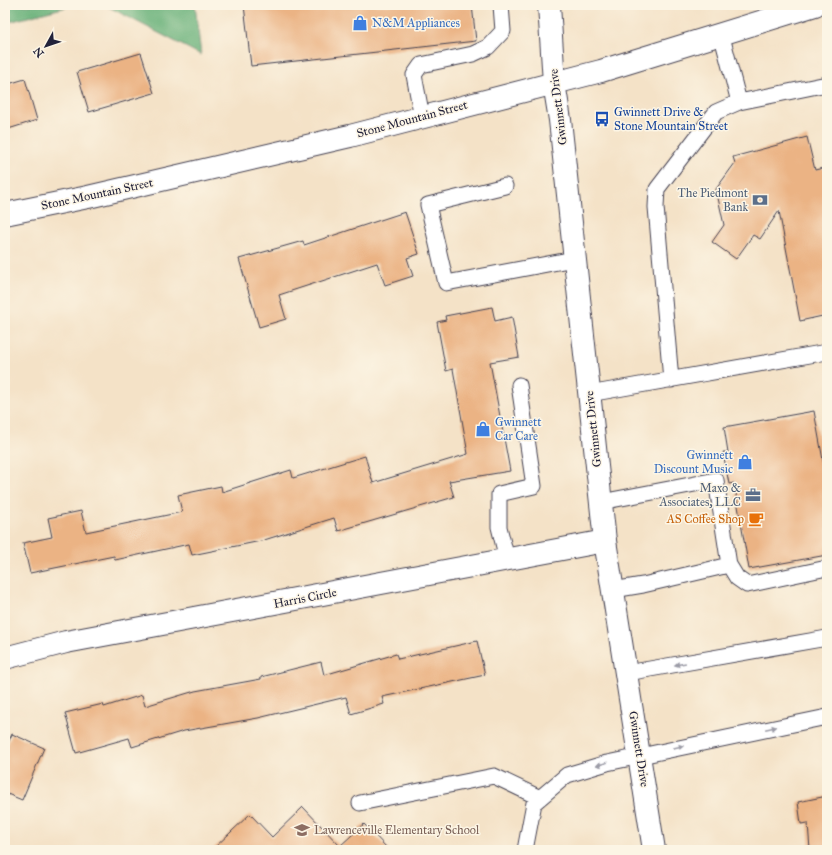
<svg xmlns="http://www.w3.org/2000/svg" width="832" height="855" font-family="'IM FELL Great Primer',serif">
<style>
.forest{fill:#66b078;stroke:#44695a}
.building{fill:#ebb384}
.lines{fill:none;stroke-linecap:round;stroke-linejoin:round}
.lane-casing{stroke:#423f50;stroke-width:17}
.street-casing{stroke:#423f50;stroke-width:24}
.secondary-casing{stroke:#423f50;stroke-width:24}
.lane{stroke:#fff;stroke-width:15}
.street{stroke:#fff;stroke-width:22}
.secondary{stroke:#fff;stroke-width:22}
.oneway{fill:#9c9ca7}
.labels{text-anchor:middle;stroke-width:3;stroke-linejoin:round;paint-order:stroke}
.shop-label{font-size:12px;fill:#366cbe;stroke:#fcf5e5;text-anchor:start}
.street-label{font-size:12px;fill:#22223b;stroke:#fcf5e5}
.transit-label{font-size:12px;fill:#164399;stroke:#fcf5e5;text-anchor:start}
.service-label{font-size:12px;fill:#4e5e75;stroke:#fcf5e5;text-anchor:end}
.food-label{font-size:12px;fill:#c56008;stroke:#fcf5e5;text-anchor:end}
.education-label{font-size:12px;fill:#785e54;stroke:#fcf5e5;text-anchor:start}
</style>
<rect width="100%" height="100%" fill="#fcf5e5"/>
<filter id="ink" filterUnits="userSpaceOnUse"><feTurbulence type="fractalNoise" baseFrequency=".025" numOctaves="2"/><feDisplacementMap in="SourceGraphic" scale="8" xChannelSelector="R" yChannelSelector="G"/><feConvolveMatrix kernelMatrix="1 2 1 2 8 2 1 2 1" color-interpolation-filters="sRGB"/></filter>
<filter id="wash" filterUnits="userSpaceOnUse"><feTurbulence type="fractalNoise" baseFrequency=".012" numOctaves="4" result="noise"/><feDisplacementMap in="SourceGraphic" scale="16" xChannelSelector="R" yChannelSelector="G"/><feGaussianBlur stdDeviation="0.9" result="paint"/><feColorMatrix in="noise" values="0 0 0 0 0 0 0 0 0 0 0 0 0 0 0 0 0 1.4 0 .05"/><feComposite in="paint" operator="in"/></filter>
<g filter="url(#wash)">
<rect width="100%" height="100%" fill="#f4e2c7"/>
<!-- forest -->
<path class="forest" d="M5 5H74L5 23Z
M105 5H195L201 55Z"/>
<g id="blocks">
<!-- building -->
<path class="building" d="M244 5H472L476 41 251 66Z
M141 53 154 93 89 112 77 72Z
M25 79 37 120 5 130V85Z
M807 137 815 170 827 167V315L800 321 779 211 760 239 753 235 736 259 712 242 724 225 716 189 735 163 733 157Z
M405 212 419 254 407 258 413 276 385 285 377 263 279 295 286 319 259 327 239 259 303 241 304 245Z
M492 307 495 321 512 317 519 357 490 362 510 471 449 481 454 497 338 531 334 518 261 541 192 555 189 544 115 560 114 556 30 573 23 543 52 537 48 518 81 511 86 532 182 512 178 495 221 486 222 492 291 470 293 478 365 456 373 483 468 454 453 369 446 371 437 322 446 320 445 316Z
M814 411 827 482V555L749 569 734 483 729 484 723 452H728L724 427Z
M477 641 485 675 382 697 384 704 351 714 346 697 258 718 184 731 132 747 129 738 76 753 65 713 103 704 104 707 142 695 145 706 195 691 261 679V677L321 662 324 675 396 654 398 659Z
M12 734 44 748 22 800 5 793V750Z
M827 796V850H810L808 823 801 824 798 802Z
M303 807 340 846 364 824 389 850H212L250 814 272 837Z"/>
</g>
</g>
<g filter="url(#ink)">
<use href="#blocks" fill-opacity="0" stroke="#423f50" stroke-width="1"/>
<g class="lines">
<!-- lane casing -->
<g class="lane-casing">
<path id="lane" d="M721 33 739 102
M422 117 414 75 421 65 473 54 488 47 503 31 501 5
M505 186 428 205 446 283 574 259
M671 380 656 207 657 189 716 112 739 102 827 84
M589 394 827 352
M601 502 716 480 729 565 643 585 613 590
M507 559 499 527V494L534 486 519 385
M729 565 737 578 747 585 827 568
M627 673 827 638
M360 803 494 776 540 798
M525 850 534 803 567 775 607 763 827 717"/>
</g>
<!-- street casing -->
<g class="street-casing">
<path id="street" d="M5 658 66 642 605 541"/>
</g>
<!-- secondary casing -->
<g class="secondary-casing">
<path id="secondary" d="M549 5 554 83 560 120 605 541 654 850
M5 214 88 197 350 136 601 71 815 5"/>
</g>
<!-- lane -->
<use href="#lane" class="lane"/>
<!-- street -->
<use href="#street" class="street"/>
<!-- secondary -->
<use href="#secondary" class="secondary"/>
</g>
<!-- one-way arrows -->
<defs><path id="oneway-solid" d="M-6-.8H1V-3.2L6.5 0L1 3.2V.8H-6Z"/></defs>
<g class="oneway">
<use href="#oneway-solid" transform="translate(680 664) rotate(170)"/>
<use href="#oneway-solid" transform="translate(771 728) rotate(-12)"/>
<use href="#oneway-solid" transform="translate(678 747) rotate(-12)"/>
<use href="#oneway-solid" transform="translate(602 764) rotate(164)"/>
</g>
</g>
<!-- icons -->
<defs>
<g id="shop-bare" transform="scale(1.2)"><path d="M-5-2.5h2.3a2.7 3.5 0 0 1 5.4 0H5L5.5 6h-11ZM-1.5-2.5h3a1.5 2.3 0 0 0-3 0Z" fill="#3f7fe0" stroke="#fcf5e5" stroke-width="2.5" paint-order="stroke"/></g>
<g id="bus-bare" transform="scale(1.2)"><path d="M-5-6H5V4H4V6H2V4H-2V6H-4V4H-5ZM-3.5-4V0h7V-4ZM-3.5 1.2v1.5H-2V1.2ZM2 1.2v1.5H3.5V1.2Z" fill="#1a4fb4" stroke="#fcf5e5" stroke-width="2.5" paint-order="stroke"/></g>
<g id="bank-bare" transform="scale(1.2)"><path d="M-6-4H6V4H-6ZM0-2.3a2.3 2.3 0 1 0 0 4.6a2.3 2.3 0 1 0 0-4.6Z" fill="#5c6f8a" stroke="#fcf5e5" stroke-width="2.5" paint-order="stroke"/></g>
<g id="office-bare" transform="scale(1.2)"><path d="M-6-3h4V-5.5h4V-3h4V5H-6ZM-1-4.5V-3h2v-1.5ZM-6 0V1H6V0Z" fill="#5c6f8a" stroke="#fcf5e5" stroke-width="2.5" paint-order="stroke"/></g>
<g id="cafe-bare" transform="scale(1.2)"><path d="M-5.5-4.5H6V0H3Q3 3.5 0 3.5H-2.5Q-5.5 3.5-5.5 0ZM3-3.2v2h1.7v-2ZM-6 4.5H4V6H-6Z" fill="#e8710a" stroke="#fcf5e5" stroke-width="2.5" paint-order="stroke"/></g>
<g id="school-bare" transform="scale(1.2)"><path d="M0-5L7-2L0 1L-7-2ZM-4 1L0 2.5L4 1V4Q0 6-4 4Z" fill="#8d6e63" stroke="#fcf5e5" stroke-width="2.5" paint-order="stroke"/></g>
</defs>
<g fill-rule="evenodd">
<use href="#shop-bare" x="360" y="23"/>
<use href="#bus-bare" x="602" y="119"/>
<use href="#bank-bare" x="760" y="200"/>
<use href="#shop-bare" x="483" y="429"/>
<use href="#shop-bare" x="745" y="462"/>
<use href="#office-bare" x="753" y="495"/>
<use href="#cafe-bare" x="756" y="519"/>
<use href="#school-bare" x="302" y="830"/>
</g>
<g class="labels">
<!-- shop labels -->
<g class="shop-label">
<text x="372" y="27">N&amp;M Appliances</text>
<text x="495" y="426">Gwinnett<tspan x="495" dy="14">Car Care</tspan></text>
<text x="733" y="459" text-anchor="end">Gwinnett<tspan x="733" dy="14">Discount Music</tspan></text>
</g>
<!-- street labels -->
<g class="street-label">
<text transform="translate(558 107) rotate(-97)" y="4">Gwinnett Drive</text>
<text transform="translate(412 119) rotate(-15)" y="4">Stone Mountain Street</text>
<text transform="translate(97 194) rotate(-12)" y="4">Stone Mountain Street</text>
<text transform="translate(593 429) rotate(-96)" y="4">Gwinnett Drive</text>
<text transform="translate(305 598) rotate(-11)" y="4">Harris Circle</text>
<text transform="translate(639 749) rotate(81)" y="4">Gwinnett Drive</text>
</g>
<!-- transit labels -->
<g class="transit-label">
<text x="614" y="116">Gwinnett Drive &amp;<tspan x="614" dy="14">Stone Mountain Street</tspan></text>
</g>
<!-- service labels -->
<g class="service-label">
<text x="748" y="197">The Piedmont<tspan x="748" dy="14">Bank</tspan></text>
<text x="741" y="492">Maxo &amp;<tspan x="741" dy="14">Associates, LLC</tspan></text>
</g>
<!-- food labels -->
<g class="food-label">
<text x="744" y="523">AS Coffee Shop</text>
</g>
<!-- education labels -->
<g class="education-label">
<text x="314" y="834">Lawrenceville Elementary School</text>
</g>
</g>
<!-- margin -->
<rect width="832" height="855" fill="none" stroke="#fcf5e5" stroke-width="20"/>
<!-- north arrow -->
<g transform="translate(46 46) rotate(230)" stroke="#fcf5e5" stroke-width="3" paint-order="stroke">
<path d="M0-3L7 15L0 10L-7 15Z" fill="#22223b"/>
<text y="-6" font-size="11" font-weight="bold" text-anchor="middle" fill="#22223b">N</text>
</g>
</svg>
